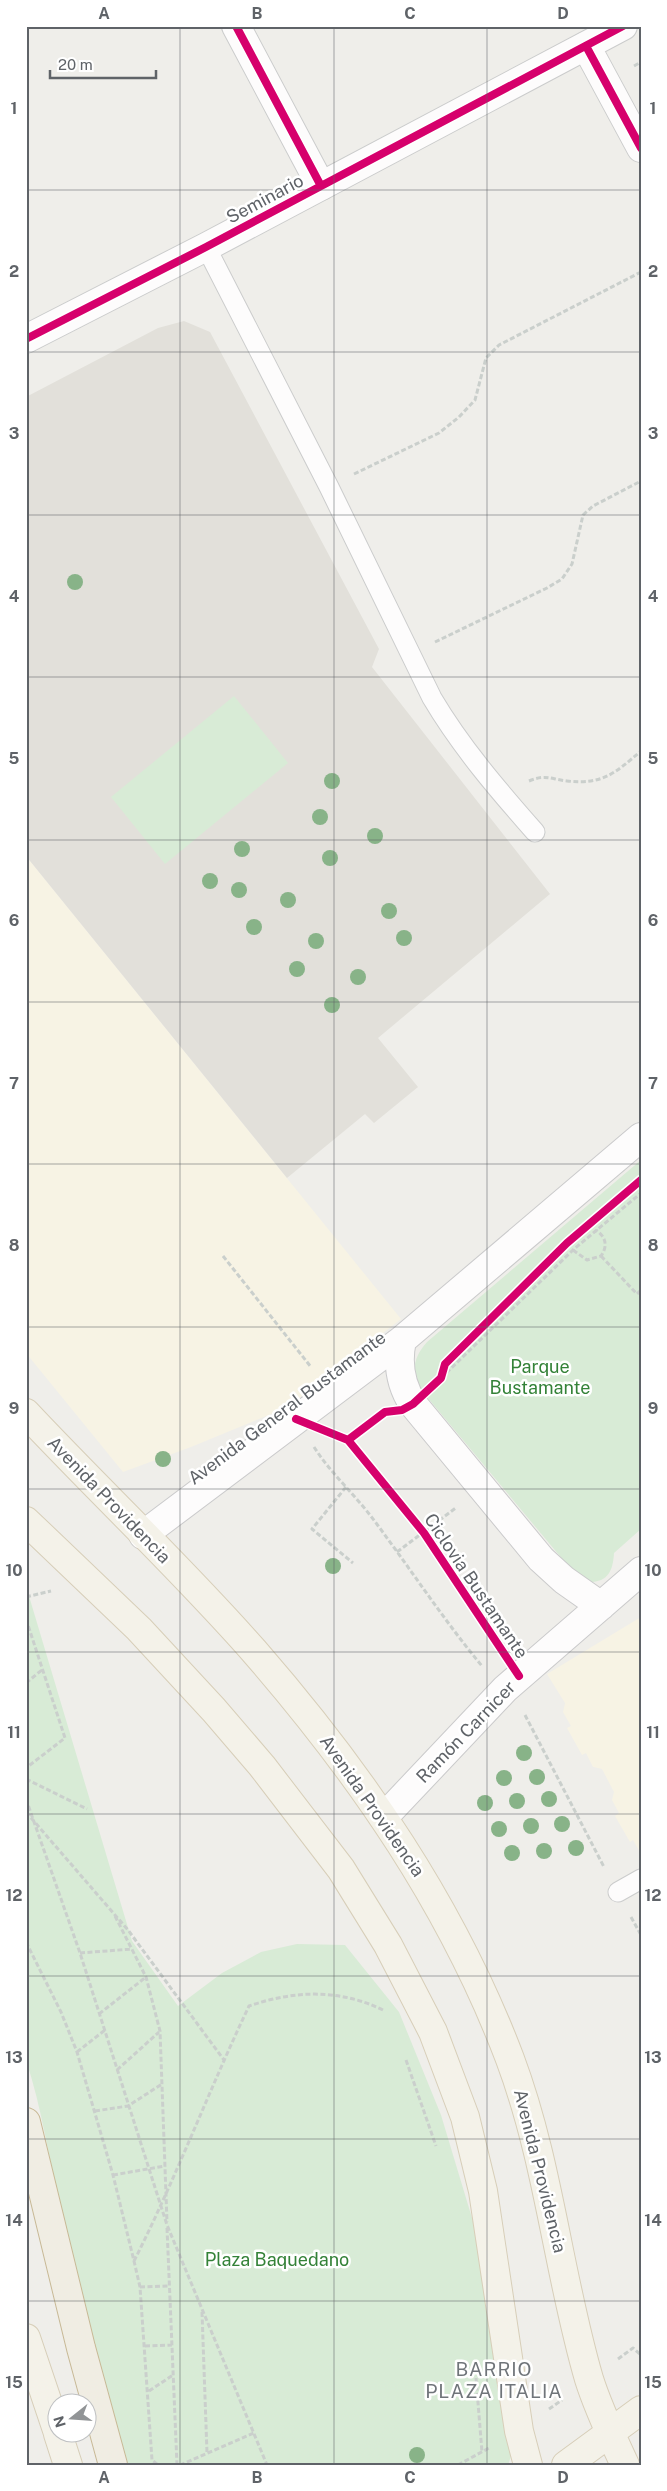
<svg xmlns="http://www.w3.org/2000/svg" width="667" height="2491" font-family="'Public Sans',sans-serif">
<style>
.commercial{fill:#f7f3e4}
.education{fill:#e2e0da}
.green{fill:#d8ebd6}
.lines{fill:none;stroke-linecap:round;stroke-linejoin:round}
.service-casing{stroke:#cbcccc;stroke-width:21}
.minor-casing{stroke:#cbcccc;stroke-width:30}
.tertiary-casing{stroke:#cbcccc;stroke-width:30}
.secondary-casing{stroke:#cacacb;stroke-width:30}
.primary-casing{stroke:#d7ceb8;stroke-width:30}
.motorway-casing{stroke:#c8b996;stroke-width:30}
.path{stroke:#cacfcc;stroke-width:3;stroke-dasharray:5 2.5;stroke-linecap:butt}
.service{stroke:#fdfcfc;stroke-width:19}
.minor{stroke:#fdfcfc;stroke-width:28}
.tertiary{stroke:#fdfcfc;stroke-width:28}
.secondary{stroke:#fdfcfc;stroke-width:28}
.primary{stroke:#f4f2e9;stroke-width:28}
.motorway{stroke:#f0ede3;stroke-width:28}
.cycleway-casing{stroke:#fff;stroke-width:11}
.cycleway{stroke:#d6006c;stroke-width:8}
.tree{fill:#88b388}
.grid{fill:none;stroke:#5f6368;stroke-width:1;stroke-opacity:0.55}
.labels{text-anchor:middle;stroke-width:5;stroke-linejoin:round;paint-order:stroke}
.street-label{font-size:18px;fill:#5f6368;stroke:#fff}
.park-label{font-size:18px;fill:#348238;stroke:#fff}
.neighbourhood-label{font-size:19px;letter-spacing:1px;fill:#70757a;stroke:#fff}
.neatline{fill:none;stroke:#5f6368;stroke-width:2}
.grid-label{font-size:16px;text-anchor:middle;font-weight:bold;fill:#5f6368}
</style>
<rect width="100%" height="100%" fill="#efeeea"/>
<!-- commercial -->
<path class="commercial" d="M26 856 401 1319 288 1407 191 1447 123 1472 26 1353Z
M641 1617V1854L633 1840 630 1842 615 1816 619 1813 612 1800 614 1792 602 1769 593 1767 586 1753 582 1755 567 1728 571 1726 563 1712 565 1703 547 1674Z"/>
<!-- education -->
<path class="education" d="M184 321 210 332 379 649 372 667 550 894 378 1038 418 1087 374 1123 365 1114 287 1178 26 856V397L158 328Z"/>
<!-- green -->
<path class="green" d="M234 696 288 763 165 864 111 797Z
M641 1160V1529L614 1553C613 1571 608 1583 587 1582L574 1573 427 1397C411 1378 410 1361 427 1342Z
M26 1586 132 1941 178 2006 222 1973 261 1952 297 1944 345 1945 399 2012 441 2115 475 2228 511 2456 508 2465H125C102 2379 80 2294 60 2208 49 2158 42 2109 26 2060Z"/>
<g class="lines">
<!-- service casing -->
<g class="service-casing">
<path id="service" d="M206 247 329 487 432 698C461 747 498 790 535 832
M618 1892 641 1879"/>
</g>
<!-- minor casing -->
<g class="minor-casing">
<path id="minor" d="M236 26 321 186
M586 46 641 148"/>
</g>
<!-- tertiary casing -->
<g class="tertiary-casing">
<path id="tertiary" d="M26 339 206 247 623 26"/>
</g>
<!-- secondary casing -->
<g class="secondary-casing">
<path id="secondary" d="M402 1340C397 1363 400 1384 413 1404L541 1559 564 1580 601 1606
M143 1535 402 1340 641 1137
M384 1817 505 1689 641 1571"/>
</g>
<!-- primary casing -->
<g class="primary-casing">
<path id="primary" d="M26 1413C101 1493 182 1569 254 1651 361 1774 452 1906 510 2059 549 2163 558 2273 589 2379 598 2408 612 2437 625 2465
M26 1521 139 1629 214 1710 262 1766 341 1869 388 1945 433 2032 465 2117 483 2191 519 2431 528 2465
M26 2338 58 2433
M58 2434 68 2465
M566 2465 641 2410"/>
</g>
<!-- motorway casing -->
<g class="motorway-casing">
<path id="motorway" d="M26 2122 81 2348 113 2465"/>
</g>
<!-- path -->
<path class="path" d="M634 66 641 62
M354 474 439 433 459 417 475 400 486 358 499 345 641 272
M435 642 547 588 562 579 572 564 583 515 593 506 641 481
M529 781C546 774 550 779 567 781 603 785 615 773 641 751
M573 1250 587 1260 601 1256C608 1246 606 1237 596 1230
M223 1256 311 1367
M601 1256 637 1294 641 1290
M441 1378 573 1250 641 1193
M314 1447C330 1472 352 1492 370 1515 408 1565 442 1618 482 1666
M346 1487 312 1529 353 1563
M397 1552 457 1507
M26 1597 51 1591
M26 1619 65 1738 26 1768
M26 1683 43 1669
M525 1715 604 1867
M26 1779 87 1809
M26 1799 80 1953 167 2225 267 2465
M26 1812 128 1930 224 2060
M115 1916 146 1977 160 2031 167 2222
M631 1917 641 1935
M26 1942 61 2012 77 2052 113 2175 134 2261 140 2287 152 2460 158 2465
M80 1953 132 1949
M99 2014 146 1977
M77 2052 105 2030
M406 2060 436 2146
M117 2070 159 2032
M95 2111 128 2106 162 2084
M113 2175 165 2166
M167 2228 177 2465
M134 2261C176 2178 209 2090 249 2006 295 1990 340 1989 383 2010
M140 2287 170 2286
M202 2312 207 2453
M145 2346 172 2345
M618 2359 633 2348 641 2355
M476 2378 482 2452
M149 2391 173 2375
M549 2409 562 2400
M180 2465 254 2433
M458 2465 489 2448"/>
<!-- service -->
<use href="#service" class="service"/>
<!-- minor -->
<use href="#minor" class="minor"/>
<!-- tertiary -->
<use href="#tertiary" class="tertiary"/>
<!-- secondary -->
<use href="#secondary" class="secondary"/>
<!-- primary -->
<use href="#primary" class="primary"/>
<!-- motorway -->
<use href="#motorway" class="motorway"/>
<!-- cycleway casing -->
<g class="cycleway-casing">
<path id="cycleway" d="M236 26 321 186
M586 46 641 148
M26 339 206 247 623 26
M296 1419 348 1440 424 1533 519 1676
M348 1440 385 1412 402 1410 413 1404 441 1378 445 1364 567 1243 641 1180"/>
</g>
<!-- cycleway -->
<use href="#cycleway" class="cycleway"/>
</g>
<!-- trees -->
<g class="tree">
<circle cx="75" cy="582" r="8"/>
<circle cx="332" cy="781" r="8"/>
<circle cx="320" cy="817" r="8"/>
<circle cx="375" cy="836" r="8"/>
<circle cx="242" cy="849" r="8"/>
<circle cx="330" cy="858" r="8"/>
<circle cx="210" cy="881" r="8"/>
<circle cx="239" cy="890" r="8"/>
<circle cx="288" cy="900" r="8"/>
<circle cx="389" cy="911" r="8"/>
<circle cx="254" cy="927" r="8"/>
<circle cx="404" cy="938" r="8"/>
<circle cx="316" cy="941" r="8"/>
<circle cx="297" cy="969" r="8"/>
<circle cx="358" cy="977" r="8"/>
<circle cx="332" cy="1005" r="8"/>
<circle cx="163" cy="1459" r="8"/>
<circle cx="333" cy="1566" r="8"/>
<circle cx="524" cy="1753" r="8"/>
<circle cx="537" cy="1777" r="8"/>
<circle cx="504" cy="1778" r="8"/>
<circle cx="549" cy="1799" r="8"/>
<circle cx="517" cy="1801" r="8"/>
<circle cx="485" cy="1803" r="8"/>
<circle cx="562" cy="1824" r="8"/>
<circle cx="531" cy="1826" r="8"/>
<circle cx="499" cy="1829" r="8"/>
<circle cx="576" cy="1848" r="8"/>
<circle cx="544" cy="1851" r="8"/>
<circle cx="512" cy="1853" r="8"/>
<circle cx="417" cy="2455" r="8"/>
</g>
<!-- grid -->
<path class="grid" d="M180 26V2465M334 26V2465M487 26V2465M26 190H641M26 352H641M26 515H641M26 677H641M26 840H641M26 1002H641M26 1164H641M26 1327H641M26 1489H641M26 1652H641M26 1814H641M26 1976H641M26 2139H641M26 2301H641"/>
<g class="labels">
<!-- street labels -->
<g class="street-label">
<text transform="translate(265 199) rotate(-28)" y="6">Seminario</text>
<text transform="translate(287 1408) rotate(-37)" y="6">Avenida General Bustamante</text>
<text transform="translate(109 1500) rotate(46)" y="6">Avenida Providencia</text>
<text transform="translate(476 1586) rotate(56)" y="6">Ciclovia Bustamante</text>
<text transform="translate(466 1732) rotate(-46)" y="6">Ramón Carnicer</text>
<text transform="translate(372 1806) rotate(55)" y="6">Avenida Providencia</text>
<text transform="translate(540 2171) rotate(76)" y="6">Avenida Providencia</text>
</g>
<!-- park labels -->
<g class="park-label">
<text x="540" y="1373">Parque<tspan x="540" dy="21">Bustamante</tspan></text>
<text x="277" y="2266">Plaza Baquedano</text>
</g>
<!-- neighbourhood labels -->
<g class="neighbourhood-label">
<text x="494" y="2376">BARRIO<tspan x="494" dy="22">PLAZA ITALIA</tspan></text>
</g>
</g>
<!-- border -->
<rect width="667" height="2491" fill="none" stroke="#ffffff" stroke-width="55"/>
<!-- north arrow -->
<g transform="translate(72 2418) rotate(253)"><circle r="24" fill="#ffffff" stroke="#bfc1c3"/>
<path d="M0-4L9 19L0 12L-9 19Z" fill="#919496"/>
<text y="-8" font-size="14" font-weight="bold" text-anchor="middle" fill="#5f6368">N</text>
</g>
<!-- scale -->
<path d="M50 70v8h106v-8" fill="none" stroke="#5f6368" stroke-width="2.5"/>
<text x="58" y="70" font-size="15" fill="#5f6368" stroke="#ffffff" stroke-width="4" paint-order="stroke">20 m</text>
<rect x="28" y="28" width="612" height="2436" class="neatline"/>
<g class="grid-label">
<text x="104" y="19">A</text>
<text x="257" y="19">B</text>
<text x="410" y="19">C</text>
<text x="563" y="19">D</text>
<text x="14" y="114">1</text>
<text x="653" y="114">1</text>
<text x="14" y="277">2</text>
<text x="653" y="277">2</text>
<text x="14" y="439">3</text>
<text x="653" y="439">3</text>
<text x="14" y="602">4</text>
<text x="653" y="602">4</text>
<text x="14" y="764">5</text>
<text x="653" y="764">5</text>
<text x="14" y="926">6</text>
<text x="653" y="926">6</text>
<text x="14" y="1089">7</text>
<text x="653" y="1089">7</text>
<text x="14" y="1251">8</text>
<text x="653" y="1251">8</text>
<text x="14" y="1414">9</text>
<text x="653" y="1414">9</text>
<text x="14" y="1576">10</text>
<text x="653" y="1576">10</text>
<text x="14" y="1738">11</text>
<text x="653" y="1738">11</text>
<text x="14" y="1901">12</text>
<text x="653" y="1901">12</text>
<text x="14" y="2063">13</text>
<text x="653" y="2063">13</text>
<text x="14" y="2226">14</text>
<text x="653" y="2226">14</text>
<text x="14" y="2388">15</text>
<text x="653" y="2388">15</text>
<text x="104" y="2483">A</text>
<text x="257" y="2483">B</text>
<text x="410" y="2483">C</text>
<text x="563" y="2483">D</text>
</g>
</svg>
